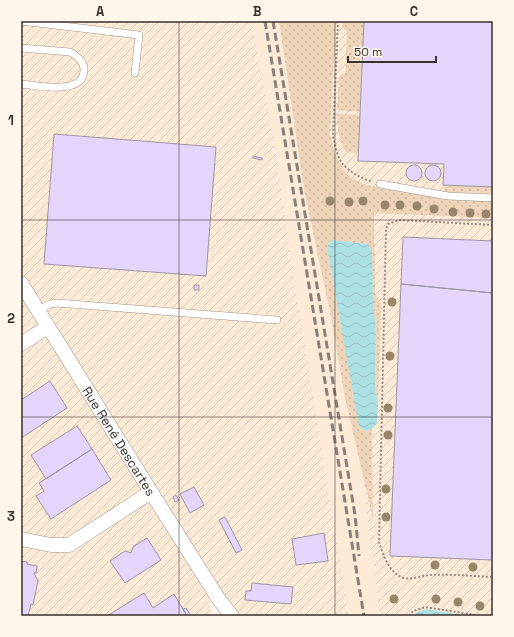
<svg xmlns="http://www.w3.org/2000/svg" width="514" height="637" font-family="'Space Grotesk',sans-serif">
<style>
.built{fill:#fdebd8}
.industrial{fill:url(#industrial-furrows)}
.grass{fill:url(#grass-dots)}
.water{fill:url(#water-waves)}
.building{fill:#e5d5fb;stroke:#9c96a5}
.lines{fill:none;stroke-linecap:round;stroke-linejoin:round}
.service-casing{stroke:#9e9387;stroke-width:8}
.minor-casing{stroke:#9e9387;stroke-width:15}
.path{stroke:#948d85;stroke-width:2;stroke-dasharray:2 2;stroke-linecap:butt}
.service{stroke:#fff;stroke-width:7}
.minor{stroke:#fff;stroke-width:14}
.rail{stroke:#878079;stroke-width:3;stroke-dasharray:8 4;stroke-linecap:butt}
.tree{fill:#99856a}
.grid{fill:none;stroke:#37322d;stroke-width:1;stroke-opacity:0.55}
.labels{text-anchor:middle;stroke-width:3;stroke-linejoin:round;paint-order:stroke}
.street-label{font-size:13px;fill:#37322d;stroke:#fff5eb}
.neatline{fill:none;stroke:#37322d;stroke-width:1.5}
.grid-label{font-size:13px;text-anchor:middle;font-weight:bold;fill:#37322d}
</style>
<defs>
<pattern id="industrial-furrows" width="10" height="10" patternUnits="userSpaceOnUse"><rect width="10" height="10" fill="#fdebd8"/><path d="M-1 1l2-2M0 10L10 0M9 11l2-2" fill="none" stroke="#d9caba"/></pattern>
<pattern id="grass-dots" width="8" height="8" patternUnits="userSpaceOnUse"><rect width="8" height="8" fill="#eed4b8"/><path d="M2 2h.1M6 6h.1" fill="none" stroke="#cdb69e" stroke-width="1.8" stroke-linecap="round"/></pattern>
<pattern id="water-waves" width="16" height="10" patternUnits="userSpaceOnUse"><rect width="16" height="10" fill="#ace1e4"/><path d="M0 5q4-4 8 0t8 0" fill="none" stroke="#95c2c4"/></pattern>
</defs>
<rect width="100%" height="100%" fill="#fff5eb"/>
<!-- built -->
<path class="built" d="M252 21H279L304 190 331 317 345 398 373 519 385 616H349L296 291 276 155Z"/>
<!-- industrial -->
<path class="industrial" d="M21 21H252L276 155 296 291 349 616H239L208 597 212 616H21Z
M321 21H493V616H380L315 102Z"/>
<!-- grass -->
<path class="grass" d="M279 21H336L330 134C333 151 339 168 354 179 365 186 380 188 392 190 425 196 459 198 493 200V218L374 213 375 294 381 303 378 403 375 390 376 332 367 244 331 240 327 247 342 330 365 431 372 429 373 519 345 398 331 317 304 190Z
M342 21H364L363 47H360V60H346L347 32 342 27Z
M346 62 362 64 360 112 337 110 339 76 346 72Z
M337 114 360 115 358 153 345 152 338 131Z
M443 185 493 187V193L444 192Z"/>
<!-- water -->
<path class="water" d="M331 240 368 244 372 250 373 303 376 332 375 390 378 403 377 423 372 429 365 431 359 426 327 247Z
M426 609 467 616H412L416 613Z"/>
<!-- building -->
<path class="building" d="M364 21H493V187L443 185 444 164 358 161Z
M54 134 216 147 206 276 44 264Z
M253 156 262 158V160L253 158Z
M425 173a8 8 0 1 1 16 0a8 8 0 1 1-16 0Z
M406 173a8 8 0 1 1 16 0a8 8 0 1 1-16 0Z
M403 237 493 241V293L401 284Z
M401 284 493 293V560L390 556Z
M194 285H199V290H194Z
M50 381 67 408 21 438V400Z
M77 426 92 449 46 479 31 455Z
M92 449 111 480 51 519 36 496 44 491 39 483Z
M194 487 204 505 190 513 180 494Z
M176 495 179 500 175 502 173 497Z
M225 517 242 550 236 553 219 520Z
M324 533 328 561 296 565 292 539Z
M147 538 161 560 125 583 110 561 125 551 131 553 133 547Z
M21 561 27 562V564L37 566 36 573H34L38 581 33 605 31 604 28 616H21Z
M252 583 293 587 291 604 245 600 246 591H251Z
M144 593 153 608 174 594 187 616H107Z
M186 608 191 616H187L183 609Z"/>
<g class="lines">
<!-- service casing -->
<g class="service-casing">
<path id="service" d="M21 21 139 35 135 73
M21 48 70 52C77 56 85 62 84 71 82 96 37 85 21 84
M380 184 448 196 493 198
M38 310 50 304 57 303 277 320"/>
</g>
<!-- minor casing -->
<g class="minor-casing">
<g id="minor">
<path id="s1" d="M21 283 151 492 218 598 232 616"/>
<path d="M21 344 48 327"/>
<path d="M21 539 51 545H69L151 492"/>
</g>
</g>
<!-- path -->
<path class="path" d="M338 21 333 136C335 145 337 156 342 163 348 171 362 179 371 181
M493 225 400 220 388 224 386 229 379 542C383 555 388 570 401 577 409 581 420 576 429 575 450 574 472 576 493 577
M409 616 413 611 425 607 482 616"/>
<!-- service -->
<use href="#service" class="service"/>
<!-- minor -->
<use href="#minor" class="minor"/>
<!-- rail -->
<path class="rail" d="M265 21 364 616
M273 21 355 515 359 556"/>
</g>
<!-- trees -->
<g class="tree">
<circle cx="330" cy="201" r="4.5"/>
<circle cx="363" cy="201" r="4.5"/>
<circle cx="349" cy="202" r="4.5"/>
<circle cx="385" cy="205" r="4.5"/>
<circle cx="400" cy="205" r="4.5"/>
<circle cx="417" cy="206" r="4.5"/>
<circle cx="434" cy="209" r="4.5"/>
<circle cx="453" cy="212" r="4.5"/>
<circle cx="470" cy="213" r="4.5"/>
<circle cx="486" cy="214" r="4.5"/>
<circle cx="392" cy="302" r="4.5"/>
<circle cx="390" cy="356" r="4.5"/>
<circle cx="388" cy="408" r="4.5"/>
<circle cx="388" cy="435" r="4.5"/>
<circle cx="386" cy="489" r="4.5"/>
<circle cx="386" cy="517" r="4.5"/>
<circle cx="435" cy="565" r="4.5"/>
<circle cx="473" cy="567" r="4.5"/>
<circle cx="394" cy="599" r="4.5"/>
<circle cx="436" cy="599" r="4.5"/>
<circle cx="458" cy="602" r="4.5"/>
<circle cx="480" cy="606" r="4.5"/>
</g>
<!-- grid -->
<path class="grid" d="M179 21V616M335 21V616M21 220H493M21 417H493"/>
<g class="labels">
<!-- street labels -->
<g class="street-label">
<text dy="5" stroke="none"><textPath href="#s1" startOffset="186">Rue René Descartes</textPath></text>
</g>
</g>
<!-- border -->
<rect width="514" height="637" fill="none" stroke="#fff5eb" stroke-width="44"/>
<!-- scale -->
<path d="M348 56v6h88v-6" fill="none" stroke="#37322d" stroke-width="2"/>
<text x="354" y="56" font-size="12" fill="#37322d" stroke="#fff5eb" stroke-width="3" paint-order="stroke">50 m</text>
<rect x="22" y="22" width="470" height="593" class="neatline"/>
<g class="grid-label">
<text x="100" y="16">A</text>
<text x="257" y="16">B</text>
<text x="414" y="16">C</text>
<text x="11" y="125">1</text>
<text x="11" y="323">2</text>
<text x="11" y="521">3</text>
</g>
</svg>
